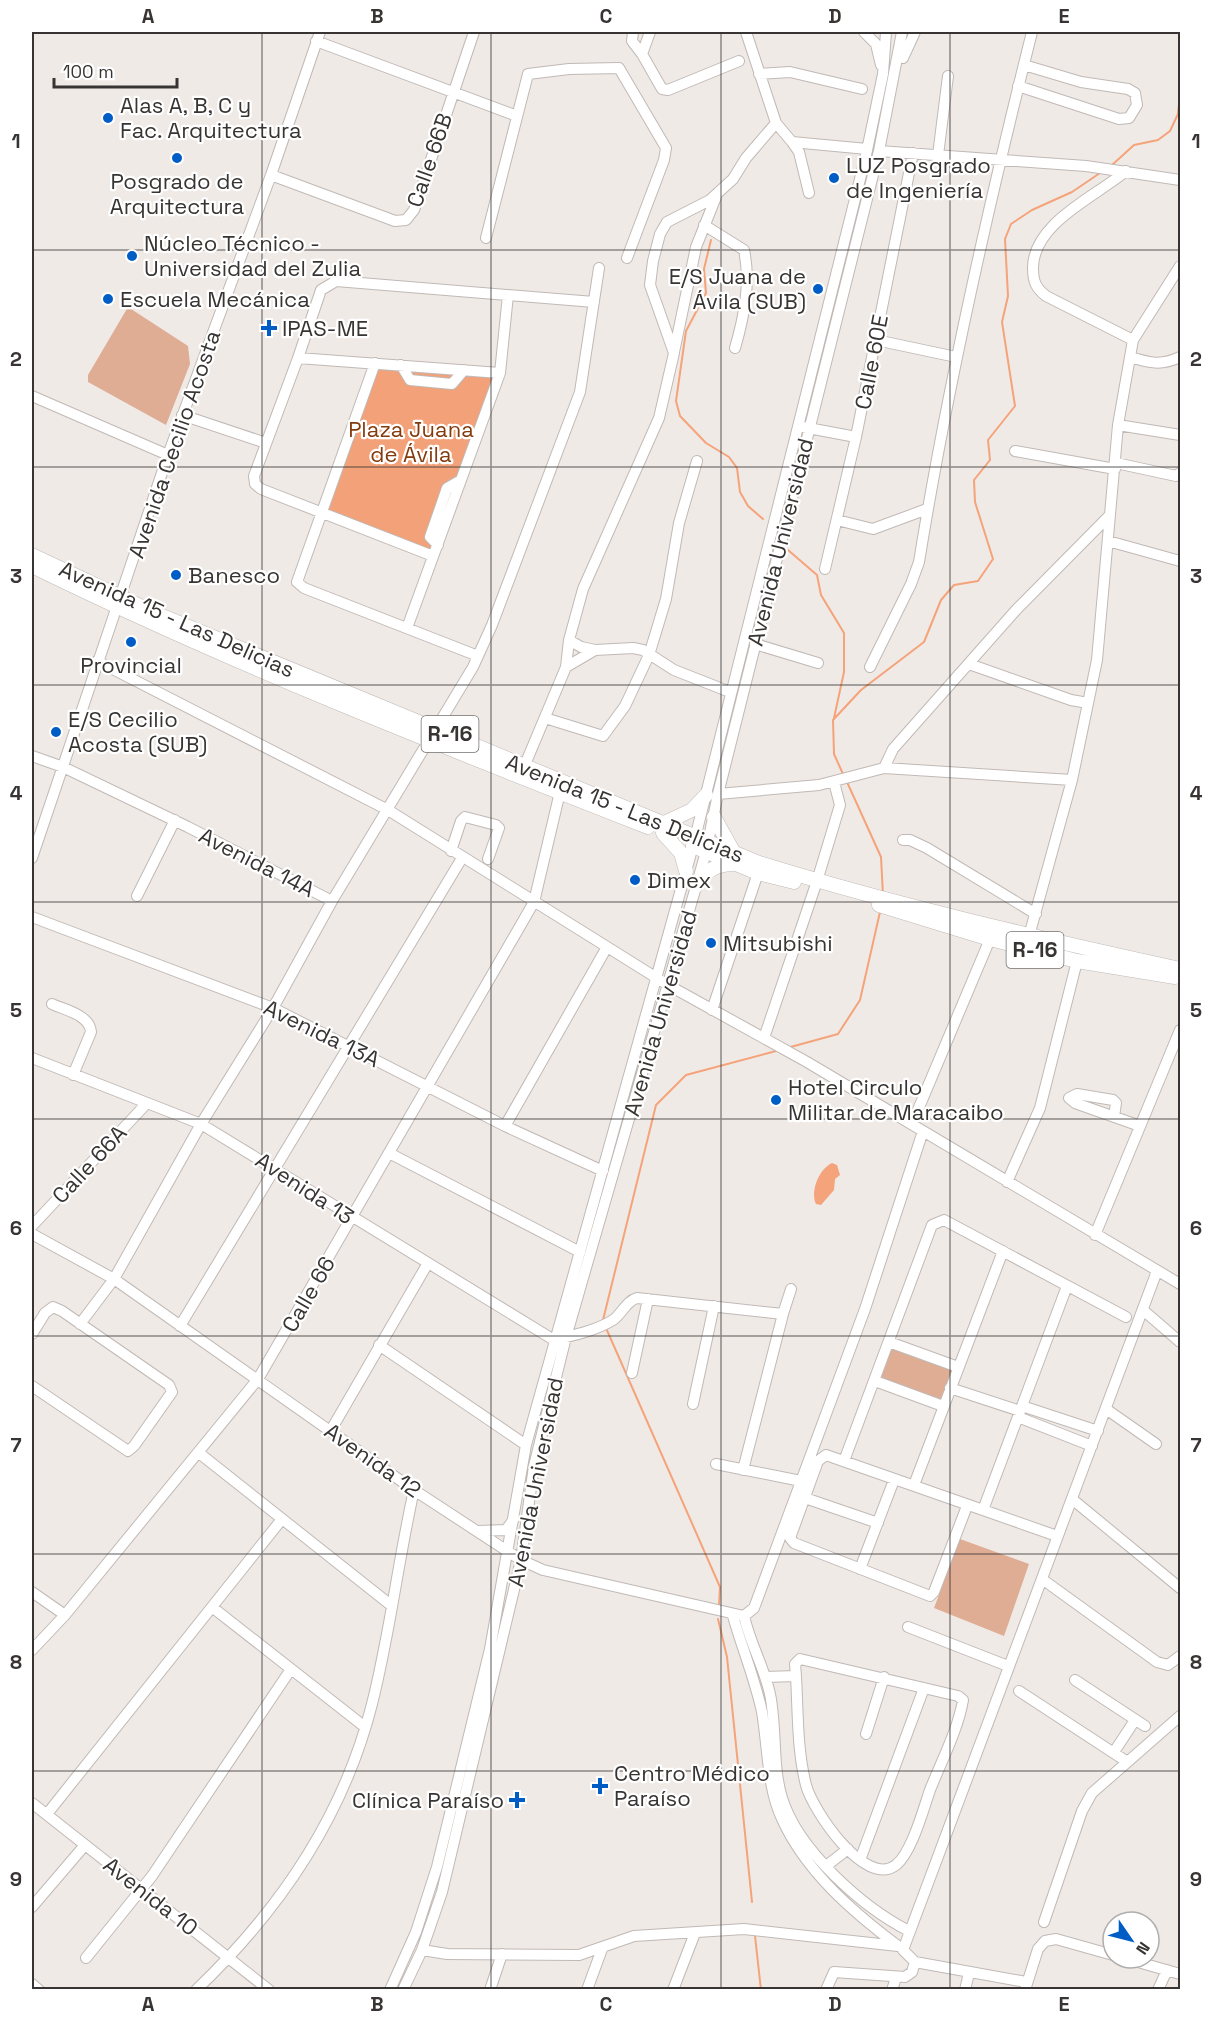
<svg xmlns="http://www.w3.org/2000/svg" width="1212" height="2021" font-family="'Space Grotesk',sans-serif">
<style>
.green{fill:#dfac94}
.forest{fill:#f2a178}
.water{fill:#f4a37a}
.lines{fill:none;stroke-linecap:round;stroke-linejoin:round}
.stream{stroke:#f4a37a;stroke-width:2}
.minor-casing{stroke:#c0b9b6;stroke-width:12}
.major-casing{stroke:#c0b9b6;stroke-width:15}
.minor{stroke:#fff;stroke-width:10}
.major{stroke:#fff;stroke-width:14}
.grid{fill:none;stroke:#373433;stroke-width:1.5;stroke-opacity:0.55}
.poi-dot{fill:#015dc6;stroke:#fff;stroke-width:2}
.labels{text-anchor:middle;stroke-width:4.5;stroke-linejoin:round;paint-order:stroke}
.shield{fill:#fff;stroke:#737170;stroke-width:1.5}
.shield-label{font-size:21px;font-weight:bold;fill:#373433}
.poi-label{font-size:22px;fill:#373433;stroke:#fff;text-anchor:start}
.street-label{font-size:22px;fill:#373433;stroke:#fff}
.park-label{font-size:22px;fill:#833b0d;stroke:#fff}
.neatline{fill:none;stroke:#373433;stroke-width:2}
.grid-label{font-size:20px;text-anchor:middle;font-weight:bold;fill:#373433}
</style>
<rect width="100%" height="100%" fill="#f0eae6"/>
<!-- green -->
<path class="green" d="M128 307 188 346 190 364 166 425 88 382V375Z
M892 1348 953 1370 942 1400 881 1378Z
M960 1539 1029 1564 1004 1636 934 1608Z"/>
<!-- forest -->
<path class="forest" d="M377 367 494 377 431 551 326 509Z"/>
<!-- water -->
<path class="water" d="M832 1163 837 1165 840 1175 835 1179 834 1190 821 1205 816 1204C810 1191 819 1169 832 1163Z"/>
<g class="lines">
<!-- stream -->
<path class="stream" d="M1112 165 1134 145 1158 140 1170 131 1178 114 1180 94
M711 240 704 269 706 293 686 331 676 401 680 416 706 443 729 457 737 468 740 492 748 506 763 519
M788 550 817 575 821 595 844 633V672L834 718
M843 774 834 754 833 720 861 690 924 642 941 600 954 585 978 581 993 559 975 502 974 480 990 460 988 440 1015 406 1002 322 1008 296 1005 239 1011 224 1032 210 1072 192 1100 173
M847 782 881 857 883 895
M787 1048 838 1034 860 1000 880 912
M603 1320 656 1105 686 1075 776 1051
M606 1328 720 1587 719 1605
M718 1619 727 1657 752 1902
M755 1936 761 1990"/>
<!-- minor casing -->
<g class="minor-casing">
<path id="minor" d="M633 32 632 41 642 54
M650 32 642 54 662 89 668 90 739 61
M864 32 876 44 881 65
M316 41 517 116
M903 58 915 32
M759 74 790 72 862 89
M1018 86 1119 119 1129 118 1137 105 1135 93 1128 89 1081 82 1024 65
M776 123 792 142 867 149
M792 142 799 152 809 193
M879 151 1086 166 1180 180
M938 155 948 76
M1126 171C1095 197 1033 223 1033 268 1033 282 1036 288 1046 296L1133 340
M271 175 395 221 406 220 414 210 474 32
M704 225 744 250C751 283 744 317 735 348
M486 238 528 74 569 69 619 68 666 148 664 160 627 258
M876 340 956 357
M674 352 696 247 716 197
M1130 357C1150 363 1161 366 1180 357
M298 358 321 290 336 281 594 302
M375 363 297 582 304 588 478 656
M401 365 410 380 452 384 464 370
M32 396 168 455
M182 415 266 443
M1118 425 1180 435
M803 427 856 437
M1015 451 1115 469
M1116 463 1176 476 1180 473
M837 520 873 529 927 509
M1108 541 1180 561
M438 545 430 537 447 488 461 480
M433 556 261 489 255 484 254 476 298 358 500 373
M825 569 856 437 913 153
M407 628 500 373 508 295
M569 640 581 647 595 650
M755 644 818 663
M97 661 388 810 668 985 807 1062 1180 1284
M969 664 1071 700 1088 703
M566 667 595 650 633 648 643 650 674 670 730 692
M870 667 911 584 919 562C948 383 988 207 1032 32
M545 718 603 736 625 706 649 655 666 599 679 523 697 461
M32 756 63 767 188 827 332 901 473 667 492 625 580 392 599 268
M524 767 566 667 569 640 583 589 659 418 674 353 650 285 653 261 660 234 667 222 710 200 733 179 746 158 776 123 746 32
M884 768 893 749 1016 610 1110 515
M718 794 819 785 884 768 1072 780
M903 840H910L927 848 1036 914
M451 851 461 821 465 817 496 825 499 828 488 859
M32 858 168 455 271 175 320 32
M817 881 840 805 834 782
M137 896 175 820
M32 917 273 1008 505 1126 603 1171
M1029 936 1072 780 1097 660 1118 425 1133 340 1180 266
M52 1004C65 1010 90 1015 91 1032L73 1075
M712 1010 758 873
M764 1038 815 887
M32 1058 201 1124 554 1340C574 1335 595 1331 613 1320 622 1314 626 1301 637 1298L783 1314 743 1470
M1114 1117 1116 1103 1113 1100 1077 1094 1069 1098 1075 1103 1140 1126
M912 1124 990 939
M505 1126 607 947
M389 1153 580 1252
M1007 1182 1040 1108 1077 961
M32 1226 147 1103
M32 1234 114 1279 414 1490 521 1560 543 1570 744 1616
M1095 1235 1180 1030
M1143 1310 1180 1342
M783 1314 791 1289
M80 1324 114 1279 201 1124 273 1008 332 901
M180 1326 462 858
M32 1334 45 1313 53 1307 62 1311 169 1385 172 1392 134 1446 128 1451 32 1386
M889 1342 958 1367
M379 1345 526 1445
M632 1373 648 1299
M875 1381 943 1406
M950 1388 1020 1411
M693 1404 714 1306
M1022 1406 1098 1431
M1106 1409 1156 1444
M1018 1417 1092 1446
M331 1430 428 1263
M199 1453 392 1606
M844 1461 932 1225 944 1220 1126 1317
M716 1464 801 1481
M914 1485 1003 1251
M805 1498 878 1523
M1072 1499 1180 1588
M967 1506 934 1592 930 1596 794 1543 790 1538 818 1461 826 1455 983 1510 1067 1286
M983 1510 1057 1536
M478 1531 506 1530 514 1519
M860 1569 894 1480
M1042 1579 1157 1662 1168 1665 1180 1656
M32 1592 65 1615
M212 1607 365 1727
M733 1616C742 1648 755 1679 762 1712 768 1747 767 1787 782 1819 806 1872 853 1912 898 1946
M744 1616 754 1608 865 1309 923 1131
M744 1616C750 1643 764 1667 770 1694 777 1728 772 1765 782 1798 798 1850 862 1907 909 1931
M908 1627 1008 1666
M32 1650 65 1615 258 1379 534 902 560 792
M800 1659 958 1696 963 1700C958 1730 941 1762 930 1790 923 1810 912 1852 896 1865 865 1889 812 1809 806 1785 797 1750 798 1711 796 1676L795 1664Z
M765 1677 796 1676
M1075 1680 1145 1726
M1019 1691 1126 1761
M866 1734 884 1677
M1114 1752 1135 1720
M32 1803 269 1990
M47 1814 282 1519
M860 1860 924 1688
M826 1866 848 1849
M32 1907 85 1845
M1044 1922 1082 1811 1092 1793 1180 1716
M422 1950 447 1954 579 1955 634 1936 744 1929 898 1946
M86 1958 152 1876 291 1669
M1124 1958 1180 1974
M1026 1982 915 1962 903 1950 1157 1271
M32 1984 39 1990
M196 1990C279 1911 344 1815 372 1704 390 1633 398 1561 414 1490
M390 1990 416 1932 437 1867 490 1649 526 1445 693 846 866 155 883 74 886 32
M403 1990 422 1950 442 1892 521 1560 534 1466 566 1337 706 852 718 794 879 151 902 32
M490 1990 502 1954
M587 1990 602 1949
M673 1990 695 1933
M826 1990 834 1972 905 1977 912 1972 915 1962
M892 1990 896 1978
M965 1990 969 1973
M1025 1990 1038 1949 1045 1941 1056 1939 1113 1955
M1158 1990 1167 1970"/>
</g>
<!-- major casing -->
<g class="major-casing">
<path id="major" d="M32 555 155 613 759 863C898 906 1039 938 1180 969
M32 566C232 664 441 746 648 827
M714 817 734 853
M664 823 692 810 706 795
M663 833 681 853 686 871
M693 846 758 873 794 882
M696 886C706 871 714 865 732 864
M879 905 990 939 1077 961 1175 977"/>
</g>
<!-- minor -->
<use href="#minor" class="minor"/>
<!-- major -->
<use href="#major" class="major"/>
</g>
<!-- grid -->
<path class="grid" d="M262 32V1990M491 32V1990M721 32V1990M950 32V1990M32 250H1180M32 467H1180M32 685H1180M32 902H1180M32 1119H1180M32 1336H1180M32 1554H1180M32 1771H1180"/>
<!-- markers -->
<g class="poi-dot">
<circle cx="108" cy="118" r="6"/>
<circle cx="177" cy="158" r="6"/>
<circle cx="834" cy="178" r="6"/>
<circle cx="132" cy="256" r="6"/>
<circle cx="818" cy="289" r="6"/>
<circle cx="108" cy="299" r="6"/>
<path d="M266 319h6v6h6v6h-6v6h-6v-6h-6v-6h6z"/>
<circle cx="176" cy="575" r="6"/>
<circle cx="131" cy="642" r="6"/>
<circle cx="56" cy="732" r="6"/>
<circle cx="635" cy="880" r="6"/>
<circle cx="711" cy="943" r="6"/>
<circle cx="776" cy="1100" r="6"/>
<path d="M597 1777h6v6h6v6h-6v6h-6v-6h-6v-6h6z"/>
<path d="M514 1791h6v6h6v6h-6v6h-6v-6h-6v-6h6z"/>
</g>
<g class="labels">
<!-- shield labels -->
<g class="shield">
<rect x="421.5" y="716" width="57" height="36" rx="4.5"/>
<rect x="1006.5" y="932" width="57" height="36" rx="4.5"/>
</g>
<g class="shield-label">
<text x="450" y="741">R-16</text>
<text x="1035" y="957">R-16</text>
</g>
<!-- poi labels -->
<g class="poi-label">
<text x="120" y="113">Alas A, B, C y<tspan x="120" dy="25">Fac. Arquitectura</tspan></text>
<text x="846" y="173">LUZ Posgrado<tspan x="846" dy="25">de Ingeniería</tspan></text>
<text x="177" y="189" text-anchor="middle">Posgrado de<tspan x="177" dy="25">Arquitectura</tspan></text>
<text x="144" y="251">Núcleo Técnico -<tspan x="144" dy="25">Universidad del Zulia</tspan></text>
<text x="806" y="284" text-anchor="end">E/S Juana de<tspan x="806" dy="25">Ávila (SUB)</tspan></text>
<text x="120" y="307">Escuela Mecánica</text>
<text x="282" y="336">IPAS-ME</text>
<text x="188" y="583">Banesco</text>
<text x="131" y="673" text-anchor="middle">Provincial</text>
<text x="68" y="727">E/S Cecilio<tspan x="68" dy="25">Acosta (SUB)</tspan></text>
<text x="647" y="888">Dimex</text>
<text x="723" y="951">Mitsubishi</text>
<text x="788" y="1095">Hotel Circulo<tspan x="788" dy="25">Militar de Maracaibo</tspan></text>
<text x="614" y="1781">Centro Médico<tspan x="614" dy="25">Paraíso</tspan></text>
<text x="504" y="1808" text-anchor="end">Clínica Paraíso</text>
</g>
<!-- street labels -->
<g class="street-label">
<text transform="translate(429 160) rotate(-71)" y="8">Calle 66B</text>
<text transform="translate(871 362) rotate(-79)" y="8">Calle 60E</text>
<text transform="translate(174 444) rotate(-71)" y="8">Avenida Cecilio Acosta</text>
<text transform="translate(780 542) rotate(-76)" y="8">Avenida Universidad</text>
<text transform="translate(177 619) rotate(24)" y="8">Avenida 15 - Las Delicias</text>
<text transform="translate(625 808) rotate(22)" y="8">Avenida 15 - Las Delicias</text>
<text transform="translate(257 862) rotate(27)" y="8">Avenida 14A</text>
<text transform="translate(660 1013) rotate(-74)" y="8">Avenida Universidad</text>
<text transform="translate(322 1033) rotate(26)" y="8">Avenida 13A</text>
<text transform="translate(89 1164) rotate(-47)" y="8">Calle 66A</text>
<text transform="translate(305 1188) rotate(33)" y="8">Avenida 13</text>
<text transform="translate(308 1294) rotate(-60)" y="8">Calle 66</text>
<text transform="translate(373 1460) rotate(35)" y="8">Avenida 12</text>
<text transform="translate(535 1482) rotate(-79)" y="8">Avenida Universidad</text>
<text transform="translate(151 1896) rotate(38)" y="8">Avenida 10</text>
</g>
<!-- park labels -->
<g class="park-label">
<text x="411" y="437">Plaza Juana<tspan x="411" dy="25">de Ávila</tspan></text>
</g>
</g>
<!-- border -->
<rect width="1212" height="2021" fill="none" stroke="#ffffff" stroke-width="66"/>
<!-- north arrow -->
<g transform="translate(1131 1940) rotate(125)"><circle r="28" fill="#ffffff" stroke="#afaead" stroke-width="1.5"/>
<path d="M0-4.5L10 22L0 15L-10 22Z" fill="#015dc6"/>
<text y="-9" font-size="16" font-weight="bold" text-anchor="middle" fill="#373433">N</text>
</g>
<!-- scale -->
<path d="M54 78v9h123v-9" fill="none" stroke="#373433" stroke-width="3"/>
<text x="63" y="78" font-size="18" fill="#373433" stroke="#ffffff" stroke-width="4.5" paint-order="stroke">100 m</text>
<rect x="33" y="33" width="1146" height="1955" class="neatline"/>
<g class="grid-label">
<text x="148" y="23">A</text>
<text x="377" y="23">B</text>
<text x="606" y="23">C</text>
<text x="835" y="23">D</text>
<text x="1064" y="23">E</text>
<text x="16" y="148">1</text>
<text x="1196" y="148">1</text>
<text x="16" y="366">2</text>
<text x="1196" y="366">2</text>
<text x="16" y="583">3</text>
<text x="1196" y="583">3</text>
<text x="16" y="800">4</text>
<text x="1196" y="800">4</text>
<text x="16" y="1017">5</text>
<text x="1196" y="1017">5</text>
<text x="16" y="1235">6</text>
<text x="1196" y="1235">6</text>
<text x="16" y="1452">7</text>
<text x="1196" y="1452">7</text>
<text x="16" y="1669">8</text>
<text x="1196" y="1669">8</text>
<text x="16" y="1886">9</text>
<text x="1196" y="1886">9</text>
<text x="148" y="2011">A</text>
<text x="377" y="2011">B</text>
<text x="606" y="2011">C</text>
<text x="835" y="2011">D</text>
<text x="1064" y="2011">E</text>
</g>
</svg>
